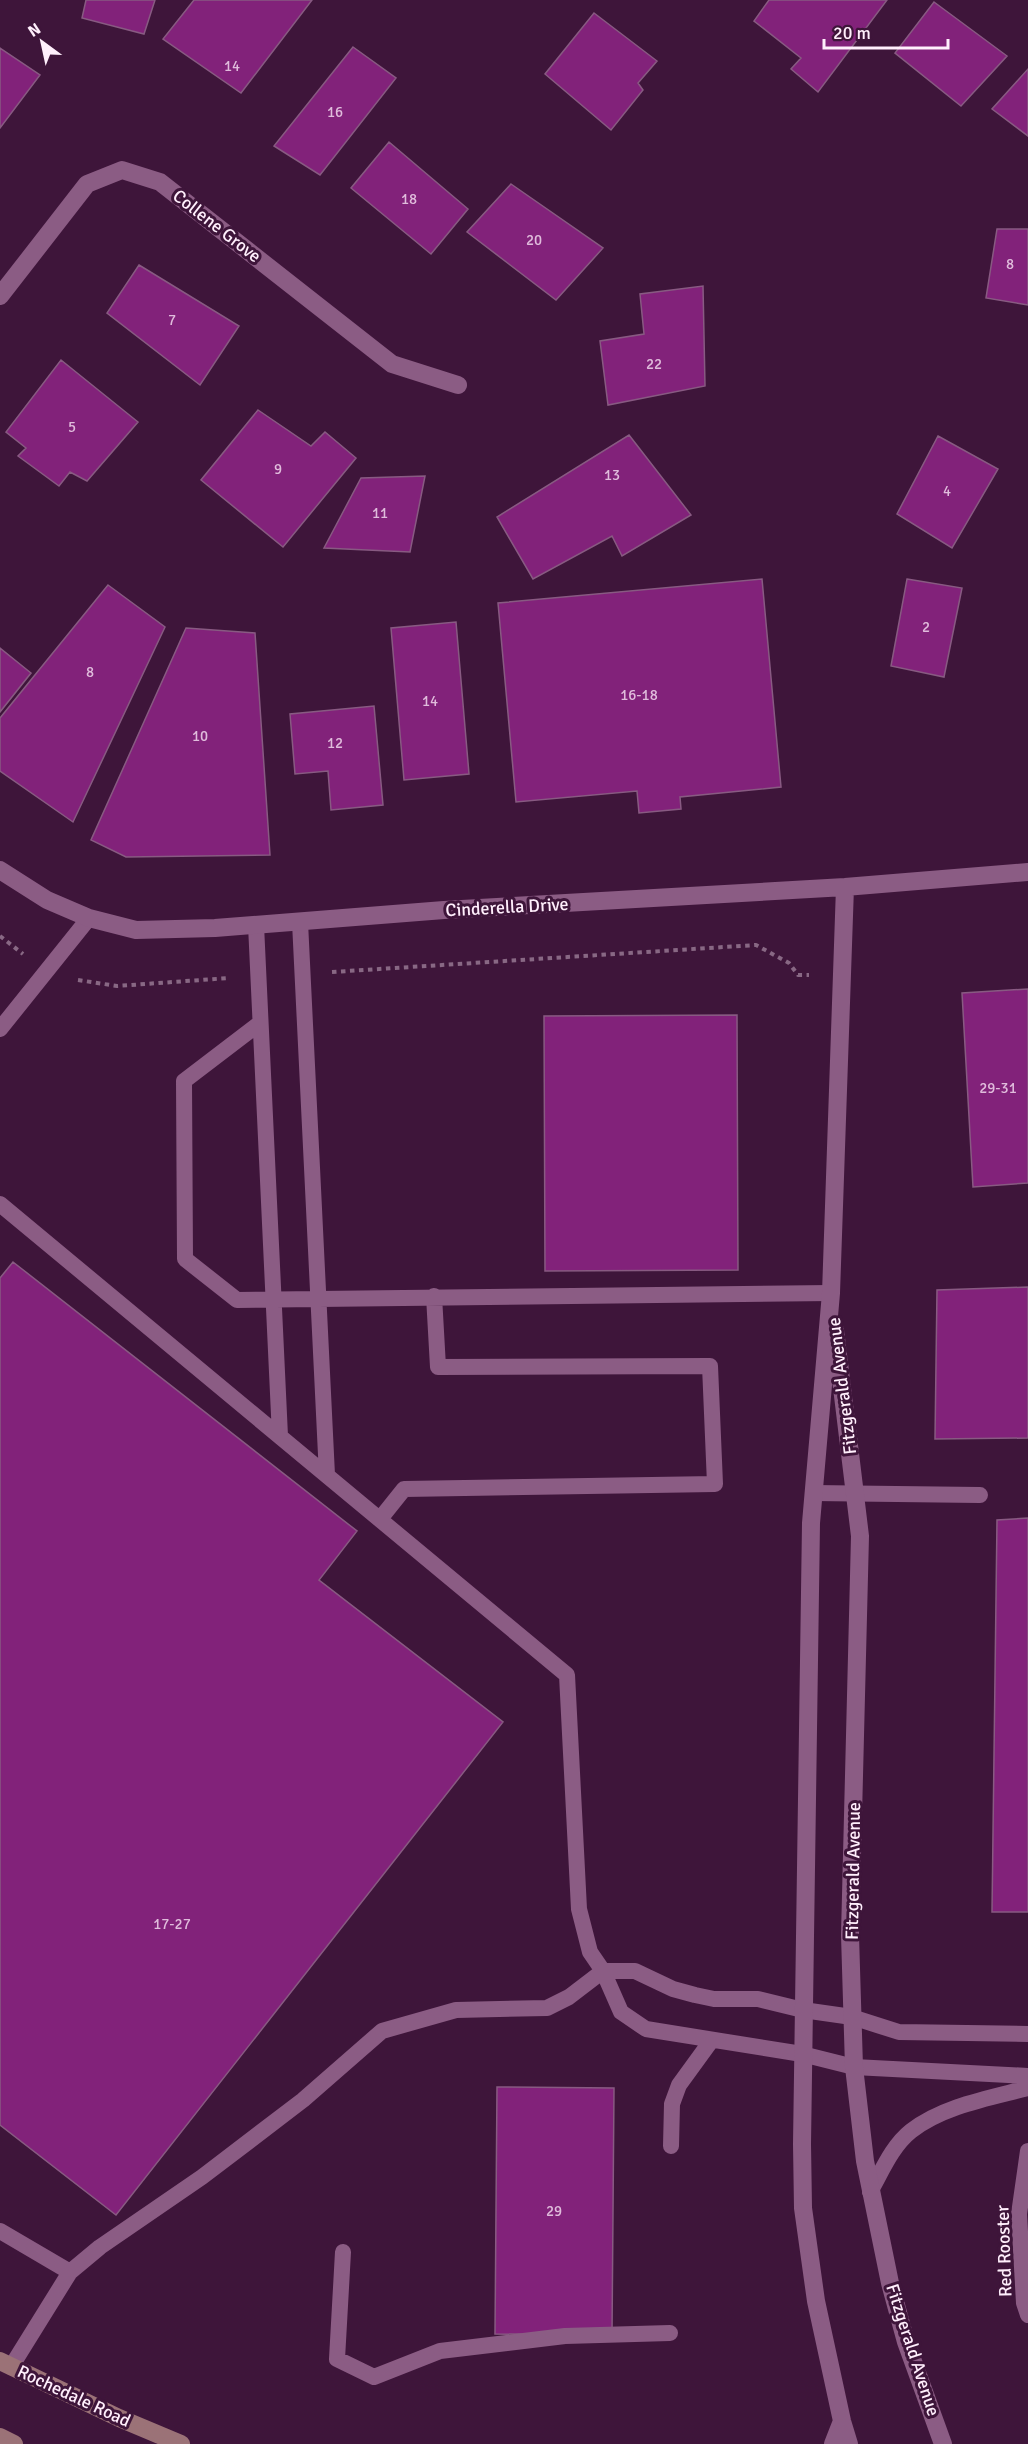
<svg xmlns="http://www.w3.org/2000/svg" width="1028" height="2444" font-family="Signika,sans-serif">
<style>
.building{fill:#82227a;stroke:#885a82;stroke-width:1.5}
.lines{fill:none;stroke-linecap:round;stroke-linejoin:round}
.path{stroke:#886884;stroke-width:4;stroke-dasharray:4.5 4.5;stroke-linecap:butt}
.service{stroke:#8b5c84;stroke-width:16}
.minor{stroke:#8b5c84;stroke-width:18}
.tertiary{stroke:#8b5c84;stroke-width:18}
.secondary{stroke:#9b7277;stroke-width:18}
.labels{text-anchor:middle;stroke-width:6;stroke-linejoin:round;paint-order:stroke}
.number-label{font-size:15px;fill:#e0bcdc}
.street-label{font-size:18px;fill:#ffeffc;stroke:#3e153a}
</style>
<rect width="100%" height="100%" fill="#3e153a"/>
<!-- building -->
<path class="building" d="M86 0H155L144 34 82 18Z
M194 0H312L241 93 163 39Z
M769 0H887L818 92 791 69 801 58 754 21Z
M934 2 1007 56 961 106 895 53Z
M594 13 657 61 638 83 643 90 611 130 545 74Z
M353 47 396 78 320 175 274 146Z
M0 48 40 75 0 128Z
M1028 69V136L992 109Z
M389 142 468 209 431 254 351 188Z
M511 184 603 248 556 300 467 232Z
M997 229H1028V305L986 298Z
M139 265 239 326 200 385 107 313Z
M703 286 705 386 608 405 600 341 644 334 640 294Z
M61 360 138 422 87 481 70 472 59 486 18 456 26 448 6 432Z
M258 410 311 446 325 432 356 458 283 547 201 480Z
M629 435 691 515 622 556 612 536 533 579 497 517Z
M938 436 998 469 952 548 897 514Z
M425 476 410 552 324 548 361 478Z
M762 579 781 787 680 797 681 809 639 813 637 791 516 802 498 603Z
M907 579 962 588 944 677 891 666Z
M108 585 165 627 73 822 0 771V718Z
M456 622 469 774 404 780 391 628Z
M186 628 255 633 270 855 126 857 91 840Z
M0 648 31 673 0 712Z
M374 706 383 805 331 810 328 771 295 774 290 714Z
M1028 989V1183L973 1187 962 993Z
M737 1015 738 1270 545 1271 544 1016Z
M13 1262 357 1531 319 1580 503 1722 116 2215 0 2125V1278Z
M1028 1287V1438L935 1439 937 1290Z
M1028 1518V1912H992L997 1520Z
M497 2087 614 2088 612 2335 495 2334Z"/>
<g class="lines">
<!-- path -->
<path class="path" d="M0 936 23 954
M332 972 756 945 789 963 798 975H809
M78 980 117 986 229 978"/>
<!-- service -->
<path class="service" d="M300 922 327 1475
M256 925 280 1436
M260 1023 184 1081 185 1259 237 1300 831 1293
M0 1029 89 918
M0 1204 567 1675 579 1909 590 1952 603 1971 621 2012 646 2029 802 2054 854 2067 1028 2076
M813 1493 980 1495
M380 1519 404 1489 715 1484 710 1366 438 1367 434 1296
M671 2146 672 2104 679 2085 711 2041
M1028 2151 1019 2214 1024 2303 1028 2315
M870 2192C882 2171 892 2146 911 2131 943 2106 990 2098 1028 2088
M0 2231 70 2272 100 2247 202 2177 303 2100 382 2031 456 2010 547 2008 569 1997 603 1971H635L673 1989 695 1995 714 1999H758L803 2010 852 2017 899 2032 1028 2034
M343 2252 337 2359 374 2377 440 2351 565 2336 670 2333
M11 2367 70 2272"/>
<!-- minor -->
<path class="minor" d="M0 296 87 184 122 170 160 182 392 364 458 385"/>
<!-- tertiary -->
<path class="tertiary" d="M0 870 47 900 89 918 136 930 215 928 444 910 845 887 1028 872
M845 887 831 1293 811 1523 802 2144 803 2208 816 2301 842 2421 849 2444
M835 1330 860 1536 850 1935 854 2067 865 2161 890 2283 906 2342 943 2444
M833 2444 842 2421"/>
<!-- secondary -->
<path class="secondary" d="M0 2361 119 2418 181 2444
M0 2437 14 2444"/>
</g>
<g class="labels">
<!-- number labels -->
<g class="number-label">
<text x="232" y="71">14</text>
<text x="335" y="117">16</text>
<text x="409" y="204">18</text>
<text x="534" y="245">20</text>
<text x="1010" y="269">8</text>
<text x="172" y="325">7</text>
<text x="654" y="369">22</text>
<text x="72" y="432">5</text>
<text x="278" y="474">9</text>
<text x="612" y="480">13</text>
<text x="947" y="496">4</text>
<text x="380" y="518">11</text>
<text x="926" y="632">2</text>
<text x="90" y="677">8</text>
<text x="639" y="700">16-18</text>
<text x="430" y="706">14</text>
<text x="200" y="741">10</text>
<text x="335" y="748">12</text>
<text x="998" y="1093">29-31</text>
<text x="172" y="1929">17-27</text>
<text x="554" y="2216">29</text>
</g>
<!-- street labels -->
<g class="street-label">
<text transform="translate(217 226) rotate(38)" y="6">Collene Grove</text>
<text transform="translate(507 907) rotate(-3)" y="6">Cinderella Drive</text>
<text transform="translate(842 1386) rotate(-97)" y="6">Fitzgerald Avenue</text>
<text transform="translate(853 1871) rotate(-89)" y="6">Fitzgerald Avenue</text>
<text transform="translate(1004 2251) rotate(-92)" y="6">Red Rooster</text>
<text transform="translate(913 2350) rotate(72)" y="6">Fitzgerald Avenue</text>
<text transform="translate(74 2396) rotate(25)" y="6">Rochedale Road</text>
</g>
</g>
<!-- north arrow -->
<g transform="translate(42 42) rotate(327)" stroke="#3e153a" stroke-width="4.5" paint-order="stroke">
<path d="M0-4.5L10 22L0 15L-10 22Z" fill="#ffeffc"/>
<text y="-9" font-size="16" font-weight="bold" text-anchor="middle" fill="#ffeffc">N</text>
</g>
<!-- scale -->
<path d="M824 39v9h124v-9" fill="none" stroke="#ffeffc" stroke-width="3"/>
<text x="833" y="39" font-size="18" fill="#ffeffc" stroke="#3e153a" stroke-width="4.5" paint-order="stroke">20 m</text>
</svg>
